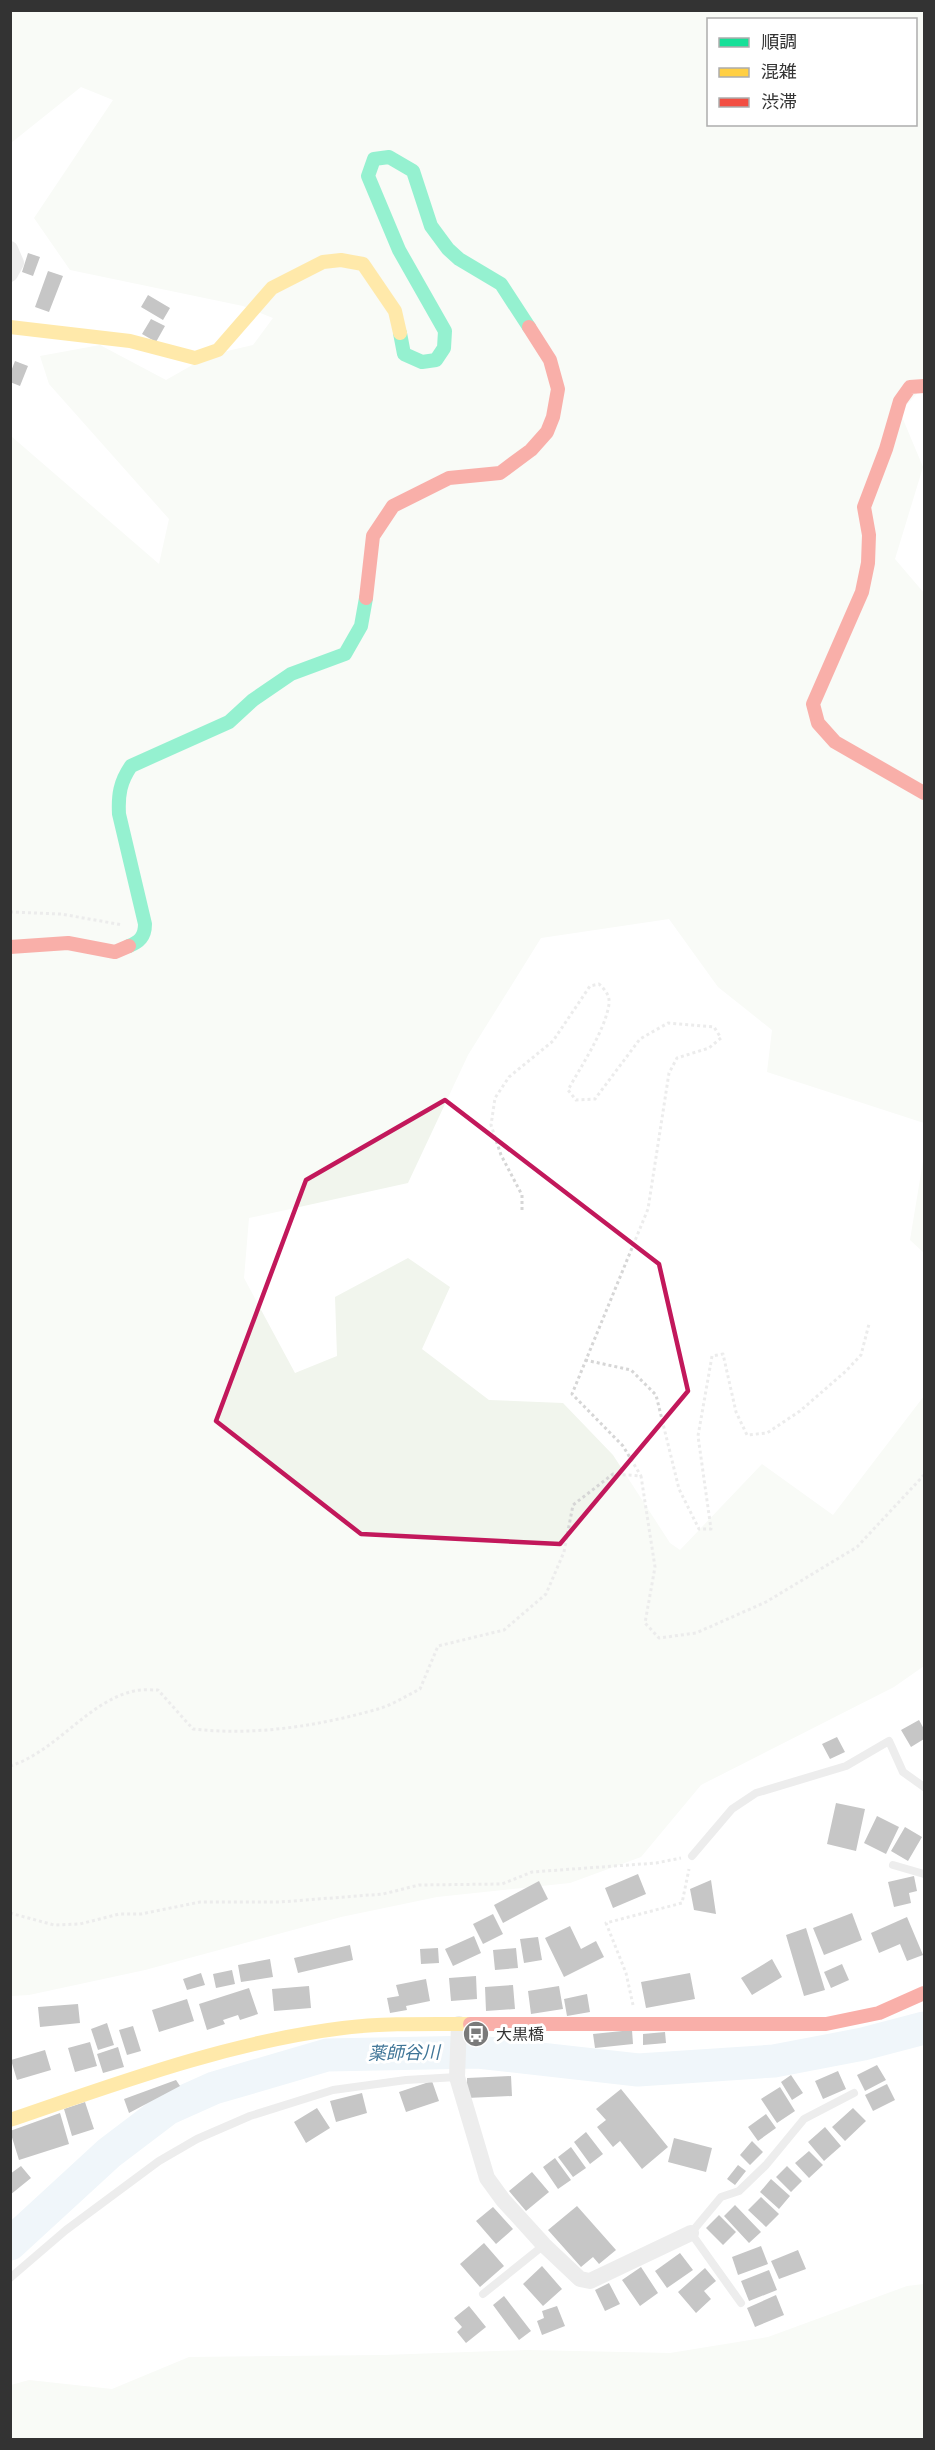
<svg xmlns="http://www.w3.org/2000/svg" width="935" height="2450" font-family="Inter,'Noto Sans JP',sans-serif">
<style>
.green{fill:#f1f5ed;fill-rule:evenodd}
.lines{fill:none;stroke-linecap:round;stroke-linejoin:round}
.river{stroke:#ddebf3;stroke-width:33}
.building{fill:#818181}
.path{stroke:#d6d6d6;stroke-width:3;stroke-dasharray:3 3;stroke-linecap:butt}
.lane{stroke:#d7d7d7;stroke-width:8}
.street{stroke:#d7d7d7;stroke-width:16}
.fast{stroke:#16e098;stroke-width:14}
.slow{stroke:#ffcf43;stroke-width:14}
.jam{stroke:#f24e42;stroke-width:14}
.marked{fill:none;stroke:#c2185b;stroke-width:4.5;stroke-linejoin:round}
.labels{text-anchor:middle;stroke-width:6;stroke-linejoin:round;paint-order:stroke}
.poi-label{font-size:16px;fill:#333;stroke:#fff;text-anchor:start}
.water-label{font-size:18px;font-style:italic;fill:#3f7597;stroke:#fff}
</style>
<rect width="100%" height="100%" fill="#fff"/>
<!-- green -->
<path class="green" d="M11 11H924V386L900 412 923 467 895 559 924 593V1123L767 1072 772 1030 718 987 669 919 541 938 468 1055 408 1183 249 1218 244 1278 295 1373 337 1356 335 1297 408 1258 450 1287 422 1349 489 1400 563 1403 613 1455 670 1543 680 1550 762 1464 833 1515 924 1396V1666L894 1687 701 1785 641 1857 570 1883 437 1897 341 1917 145 1970 29 1995 11 1996V436L159 564 169 519 49 384 40 356 100 345 166 380 210 355 253 345 273 318 243 306 70 270 34 218 113 100 81 87 11 143ZM708 20H916V124H708Z
M924 1155V1253L910 1240Z
M924 2284V2439H11V2385L29 2380 112 2389 189 2357 384 2355 527 2350 670 2353 768 2337 907 2286Z"/>
<g class="lines">
<!-- river -->
<path class="river" d="M10 2244 109 2153 167 2109 214 2088 327 2055 478 2052 638 2070 774 2061 863 2044 924 2028"/>
</g>
<!-- building -->
<path class="building" d="M28 253 40 257 33 276 22 272Z
M48 271 63 276 49 312 35 307Z
M148 295 170 308 163 320 141 307Z
M151 319 165 326 156 342 142 334Z
M15 361 28 366 20 386 10 382V374Z
M919 1720 924 1729V1739L911 1747 901 1730Z
M837 1737 845 1752 830 1759 822 1744Z
M836 1803 865 1809 856 1851 827 1844Z
M877 1816 899 1827 886 1854 864 1843Z
M905 1827 922 1837 908 1861 891 1851Z
M638 1874 646 1894 613 1908 605 1888Z
M914 1876 917 1891 909 1893 911 1903 894 1907 888 1882Z
M711 1880 716 1914 694 1910 690 1889Z
M539 1881 548 1899 503 1923 494 1905Z
M852 1913 862 1940 824 1955 813 1928Z
M493 1914 503 1934 483 1944 473 1924Z
M907 1917 923 1955 907 1961 900 1944 879 1953 871 1933Z
M570 1926 581 1949 596 1941 604 1957 564 1977 545 1938Z
M806 1928 825 1990 804 1996 786 1935Z
M474 1936 481 1953 453 1966 445 1949Z
M538 1937 542 1960 524 1963 520 1939Z
M350 1945 353 1960 298 1973 294 1958Z
M438 1948 439 1963 421 1964 420 1949Z
M516 1948 518 1968 495 1970 493 1950Z
M270 1959 273 1977 241 1982 238 1965Z
M772 1959 782 1977 752 1995 741 1978Z
M842 1964 849 1980 831 1988 824 1972Z
M232 1970 235 1984 216 1988 213 1974Z
M201 1973 205 1985 187 1990 183 1979Z
M690 1973 695 1999 646 2008 641 1982Z
M476 1976 477 1999 451 2001 449 1978Z
M426 1979 430 2001 406 2006 407 2010 390 2013 387 1998 399 1996 396 1985Z
M513 1985 515 2009 486 2011 485 1987Z
M309 1986 311 2008 274 2011 272 1989Z
M559 1986 563 2009 531 2014 528 1991Z
M249 1988 258 2014 240 2020 238 2015 223 2020 225 2024 207 2030 199 2004Z
M587 1994 590 2012 567 2016 564 1999Z
M187 1999 194 2021 159 2032 152 2010Z
M78 2004 80 2023 40 2027 38 2007Z
M107 2023 114 2045 98 2050 91 2029Z
M133 2026 141 2051 127 2055 119 2030Z
M632 2030 633 2044 595 2048 593 2034Z
M665 2032 666 2043 643 2045V2034Z
M90 2042 97 2066 75 2072 68 2048Z
M118 2047 124 2067 103 2073 97 2054Z
M45 2050 51 2070 17 2080 11 2060Z
M877 2065 886 2080 865 2091 857 2075Z
M838 2071 846 2089 823 2099 815 2081Z
M791 2075 803 2093 792 2100 781 2082Z
M511 2076 512 2096 467 2098V2078Z
M176 2080 180 2086 129 2113 124 2099Z
M432 2081 439 2101 406 2112 399 2092Z
M887 2084 895 2100 873 2111 865 2095Z
M780 2087 795 2111 777 2123 761 2099Z
M621 2089 668 2147 642 2169 620 2141 613 2147 597 2127 606 2120 596 2109Z
M362 2093 367 2113 336 2122 330 2101Z
M85 2102 94 2129 72 2136 64 2109Z
M317 2108 330 2128 306 2143 294 2122Z
M853 2108 866 2121 845 2141 832 2127Z
M60 2113 69 2144 19 2160 10 2131Z
M766 2114 776 2128 758 2141 748 2127Z
M825 2127 841 2146 824 2161 808 2142Z
M586 2132 603 2154 590 2164 574 2142Z
M674 2138 712 2148 706 2172 668 2162Z
M752 2141 763 2152 750 2165 740 2155Z
M571 2147 586 2168 573 2177 558 2157Z
M809 2151 823 2165 809 2178 795 2163Z
M555 2158 571 2180 558 2189 543 2167Z
M738 2165 746 2171 735 2185 727 2179Z
M21 2166 31 2178 10 2195V2174Z
M787 2166 802 2181 791 2192 776 2177Z
M532 2172 549 2192 526 2211 509 2191Z
M771 2179 790 2196 779 2209 760 2192Z
M761 2197 779 2214 766 2227 748 2210Z
M735 2205 761 2232 749 2243 724 2216Z
M577 2206 616 2250 599 2264 593 2257 581 2267 548 2230Z
M493 2207 513 2229 496 2244 476 2221Z
M719 2215 736 2232 723 2245 706 2228Z
M484 2243 504 2266 480 2287 460 2264Z
M761 2246 768 2264 738 2275 732 2257Z
M798 2250 806 2269 779 2279 771 2261Z
M680 2253 693 2270 667 2288 655 2271Z
M542 2266 562 2289 543 2306 523 2284Z
M641 2267 658 2293 640 2306 622 2280Z
M705 2268 716 2281 704 2291 711 2299 696 2313 678 2292Z
M769 2270 777 2290 749 2301 741 2281Z
M609 2283 620 2304 605 2311 595 2290Z
M776 2295 784 2315 755 2327 747 2308Z
M504 2296 531 2331 519 2340 493 2305Z
M469 2306 486 2327 466 2343 457 2332 462 2327 454 2318Z
M557 2306 565 2326 542 2335 537 2321 544 2318 542 2311Z"/>
<g class="lines">
<!-- path -->
<path class="path" d="M10 912 61 914 123 925
M522 1210V1195L501 1155 491 1125 495 1098 509 1077 553 1041 590 986 599 984C605 990 610 995 609 1004 605 1031 581 1066 568 1090L576 1100 595 1099 640 1039 668 1023 714 1027 721 1038 709 1048 677 1058 669 1073 648 1209 572 1394 623 1446 641 1476
M585 1360 631 1370 656 1395 679 1489 699 1529H711L698 1436 712 1356 723 1354 736 1412 747 1435 767 1433 800 1411 846 1371 861 1355 869 1324
M10 1766C56 1752 88 1701 134 1691 142 1689 151 1690 158 1690L193 1729C255 1736 318 1726 378 1709 392 1705 406 1696 420 1689L438 1646 504 1630 546 1594 564 1552 573 1505 613 1474 641 1476 655 1567 645 1623 659 1638 696 1633 766 1602 857 1547 924 1475
M10 1913 54 1925 80 1924 119 1914H141L200 1902H280L383 1894 419 1885 502 1884 532 1872 656 1863 681 1858
M633 2005 626 1973 606 1923 682 1903 689 1869"/>
<!-- lane -->
<path class="lane" d="M692 1856 732 1809 756 1793 846 1766 889 1741 903 1772 924 1787
M893 1865 924 1874
M10 2278 66 2230 159 2161 197 2139 250 2116 333 2090 406 2080 457 2077
M483 2294 544 2245
M741 2303 691 2233 721 2197 739 2191 766 2165 804 2119 854 2093"/>
<!-- street -->
<path class="street" d="M10 249 16 263 10 274
M459 2024 457 2077 487 2178 503 2200 544 2245 580 2279 590 2281 691 2233"/>
<!-- fast -->
<path class="fast" d="M400 333 404 354 422 362 436 360 444 348 445 331 399 250 368 176 374 159 389 157 413 171 431 226 448 249 459 259 501 284 529 327
M129 946C139 942 145 937 145 924L119 814C118 795 120 782 131 766L229 722 253 700 291 674 345 654 361 626 366 598"/>
<!-- slow -->
<path class="slow" d="M10 327 130 341 195 358 218 350 272 288 323 262 341 260 363 264 395 311 400 333
M10 2120C118 2083 229 2042 343 2028 383 2023 429 2024 470 2024"/>
<!-- jam -->
<path class="jam" d="M924 386 910 387 900 401 886 449 864 507 869 535 868 563 862 592 813 704 818 723 835 742 924 793
M366 598 373 536 393 506 449 478 500 473 531 450 547 432 553 417 558 389 550 360 529 327
M10 947 68 943 115 952 129 946
M470 2024H826L879 2013 924 1993"/>
</g>
<!-- marked area -->
<path d="M0 0H935V2450H0ZM445 1100 659 1264 688 1391 560 1544 361 1534 216 1421 306 1180Z" fill="#fff" fill-opacity=".55" fill-rule="evenodd"/>
<path class="marked" d="M445 1100 659 1264 688 1391 560 1544 361 1534 216 1421 306 1180Z"/>
<!-- icons -->
<defs>
<g id="bus-disc" transform="scale(1.35)"><circle r="9.5" fill="#7a7a7a" stroke="#fff"/><path d="M-5-6H5V4H4V6H2V4H-2V6H-4V4H-5ZM-3.5-4V0h7V-4ZM-3.5 1.2v1.5H-2V1.2ZM2 1.2v1.5H3.5V1.2Z" fill="#fff"/></g>
</defs>
<g fill-rule="evenodd">
<use href="#bus-disc" x="476" y="2034"/>
</g>
<g class="labels">
<!-- poi labels -->
<g class="poi-label">
<text x="496" y="2040">大黒橋</text>
</g>
<!-- water labels -->
<g class="water-label">
<text transform="translate(404 2053) rotate(-1)" y="6">薬師谷川</text>
</g>
</g>
<!-- border -->
<rect width="935" height="2450" fill="none" stroke="#333333" stroke-width="24"/>
<!-- legend -->
<rect x="707" y="18" width="210" height="108" fill="#ffffff" stroke="#adadad" stroke-width="1.5"/>
<rect x="719" y="38" width="30" height="9" fill="#16e098" stroke="#adadad" stroke-width="1.5"/>
<text x="761" y="48" font-size="18" fill="#333333">順調</text>
<rect x="719" y="68" width="30" height="9" fill="#ffcf43" stroke="#adadad" stroke-width="1.5"/>
<text x="761" y="78" font-size="18" fill="#333333">混雑</text>
<rect x="719" y="98" width="30" height="9" fill="#f24e42" stroke="#adadad" stroke-width="1.5"/>
<text x="761" y="108" font-size="18" fill="#333333">渋滞</text>
</svg>
